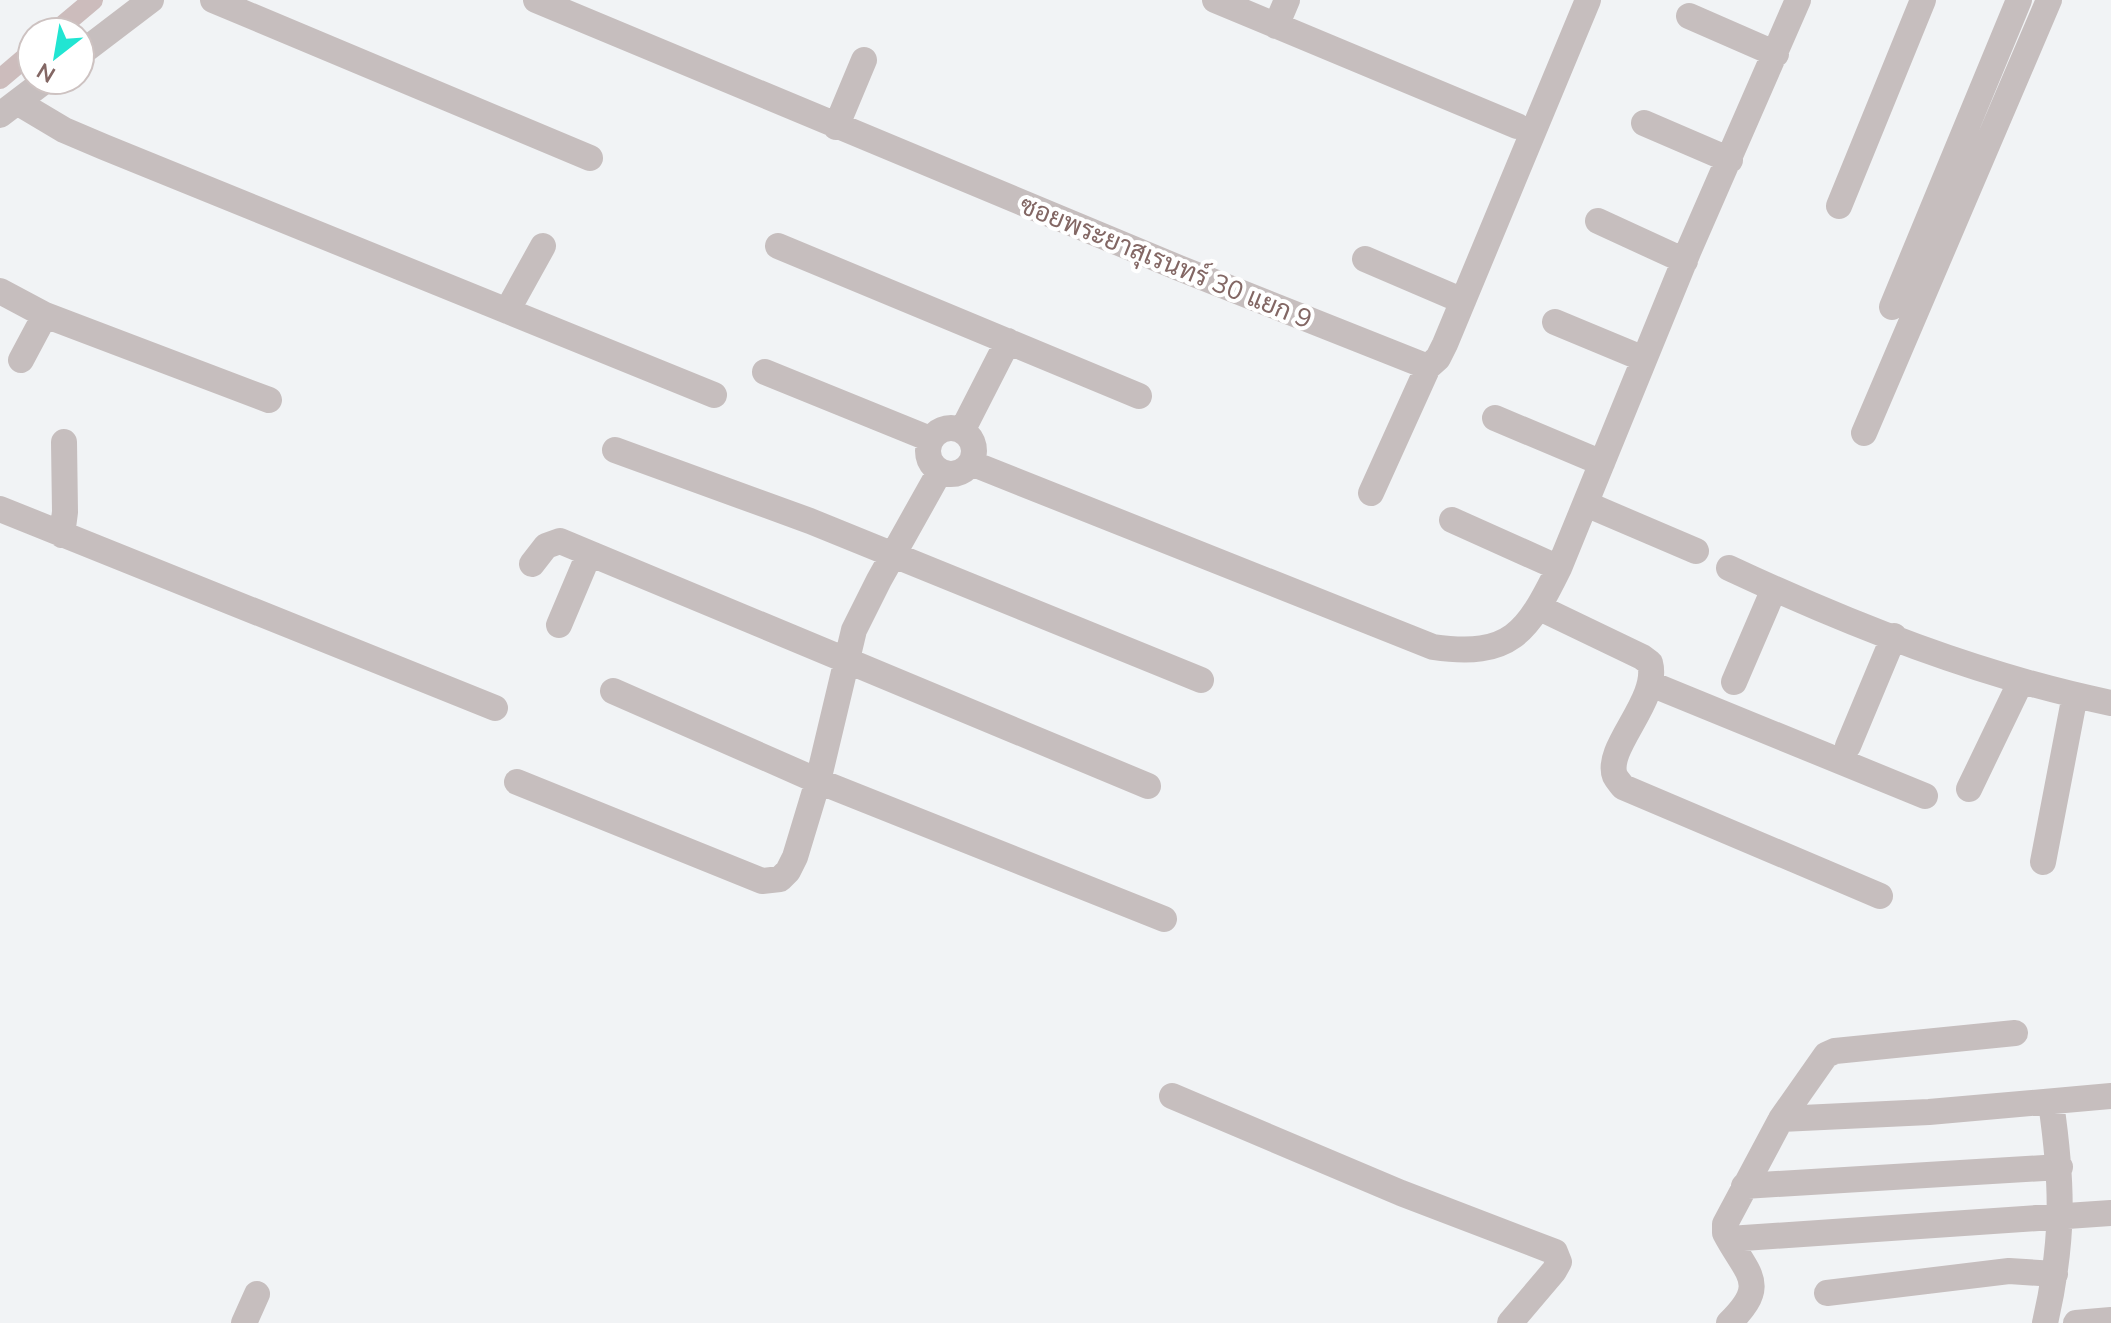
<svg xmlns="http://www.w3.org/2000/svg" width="2111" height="1323" font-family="'Nunito Sans',Sarabun,sans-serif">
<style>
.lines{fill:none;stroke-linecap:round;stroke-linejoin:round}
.canal{stroke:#ccbcbc;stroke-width:20}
.minor{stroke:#c6bebe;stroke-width:26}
.labels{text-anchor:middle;stroke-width:8;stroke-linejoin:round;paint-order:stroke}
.street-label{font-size:26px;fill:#836764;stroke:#fff}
</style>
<rect width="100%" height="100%" fill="#f1f3f5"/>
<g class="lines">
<!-- canal -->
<path class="canal" d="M55 32 93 0
M0 79 32 52"/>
<!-- minor -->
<path class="minor" d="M213 0 590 158
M536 0 1179 268 1428 367
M1215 0 1517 126
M1689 16 1776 54
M1276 26 1287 0
M80 54 151 0
M17 102 64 130 104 147 714 395
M0 115 46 80
M1644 123 1730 160
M836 127 864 60
M1839 206 1923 0
M1598 221 1685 261
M778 246 1139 396
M1365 259 1463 301
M0 291 45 315 269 400
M1892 307 2019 0
M507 311 543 246
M1555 322 1644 359
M21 360 45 315
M765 372 930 439
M1495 418 1602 463
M928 451a23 23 0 1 1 46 0a23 23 0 1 1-46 0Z
M962 431 1008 341
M1864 433 2049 0
M615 450 810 521 1201 680
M971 463 1433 647C1511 658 1527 633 1559 568L1688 252 1798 0
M1371 493 1428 367 1438 358 1445 344 1588 0
M1586 504 1696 551
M0 509 495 708
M1452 520 1559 568
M62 535 65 512 64 442
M532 564 546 546 560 541 1148 786
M1729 568C1851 625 1980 676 2111 703
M1540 608 1642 657 1650 663C1660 700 1604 748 1615 776 1617 780 1620 783 1623 787L1880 896
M559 625 589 554
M1734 682 1774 589
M1651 684 1925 796
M613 691 818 781 1164 919
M1848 746 1894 636
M517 782 762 881 780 879 788 871 795 857 818 781 854 630 879 580 940 471
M1969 789 2021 681
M2043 862 2075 695
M1172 1096 1401 1193 1555 1252 1559 1262 1554 1271 1510 1323
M1781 1119 1929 1112 2111 1096
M1744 1186 2060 1167
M1729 1239 2111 1213
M1827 1293 2009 1271 2055 1274
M244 1323 257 1294
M1729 1323C1770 1283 1747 1275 1725 1233V1224L1781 1119 1826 1055 1835 1051 2015 1033
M2045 1323C2064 1240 2063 1186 2051 1103
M2076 1323 2111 1320"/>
</g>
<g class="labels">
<!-- street labels -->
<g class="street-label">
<text transform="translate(1166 262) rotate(22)" y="9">ซอยพระยาสุเรนทร์ 30 แยก 9</text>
</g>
</g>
<!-- north arrow -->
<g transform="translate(56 56) rotate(211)"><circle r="38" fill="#ffffff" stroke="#cdc2c1" stroke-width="2"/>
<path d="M0-6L14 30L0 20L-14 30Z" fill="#21e5d2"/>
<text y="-12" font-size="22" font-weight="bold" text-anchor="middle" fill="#836764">N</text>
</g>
</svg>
